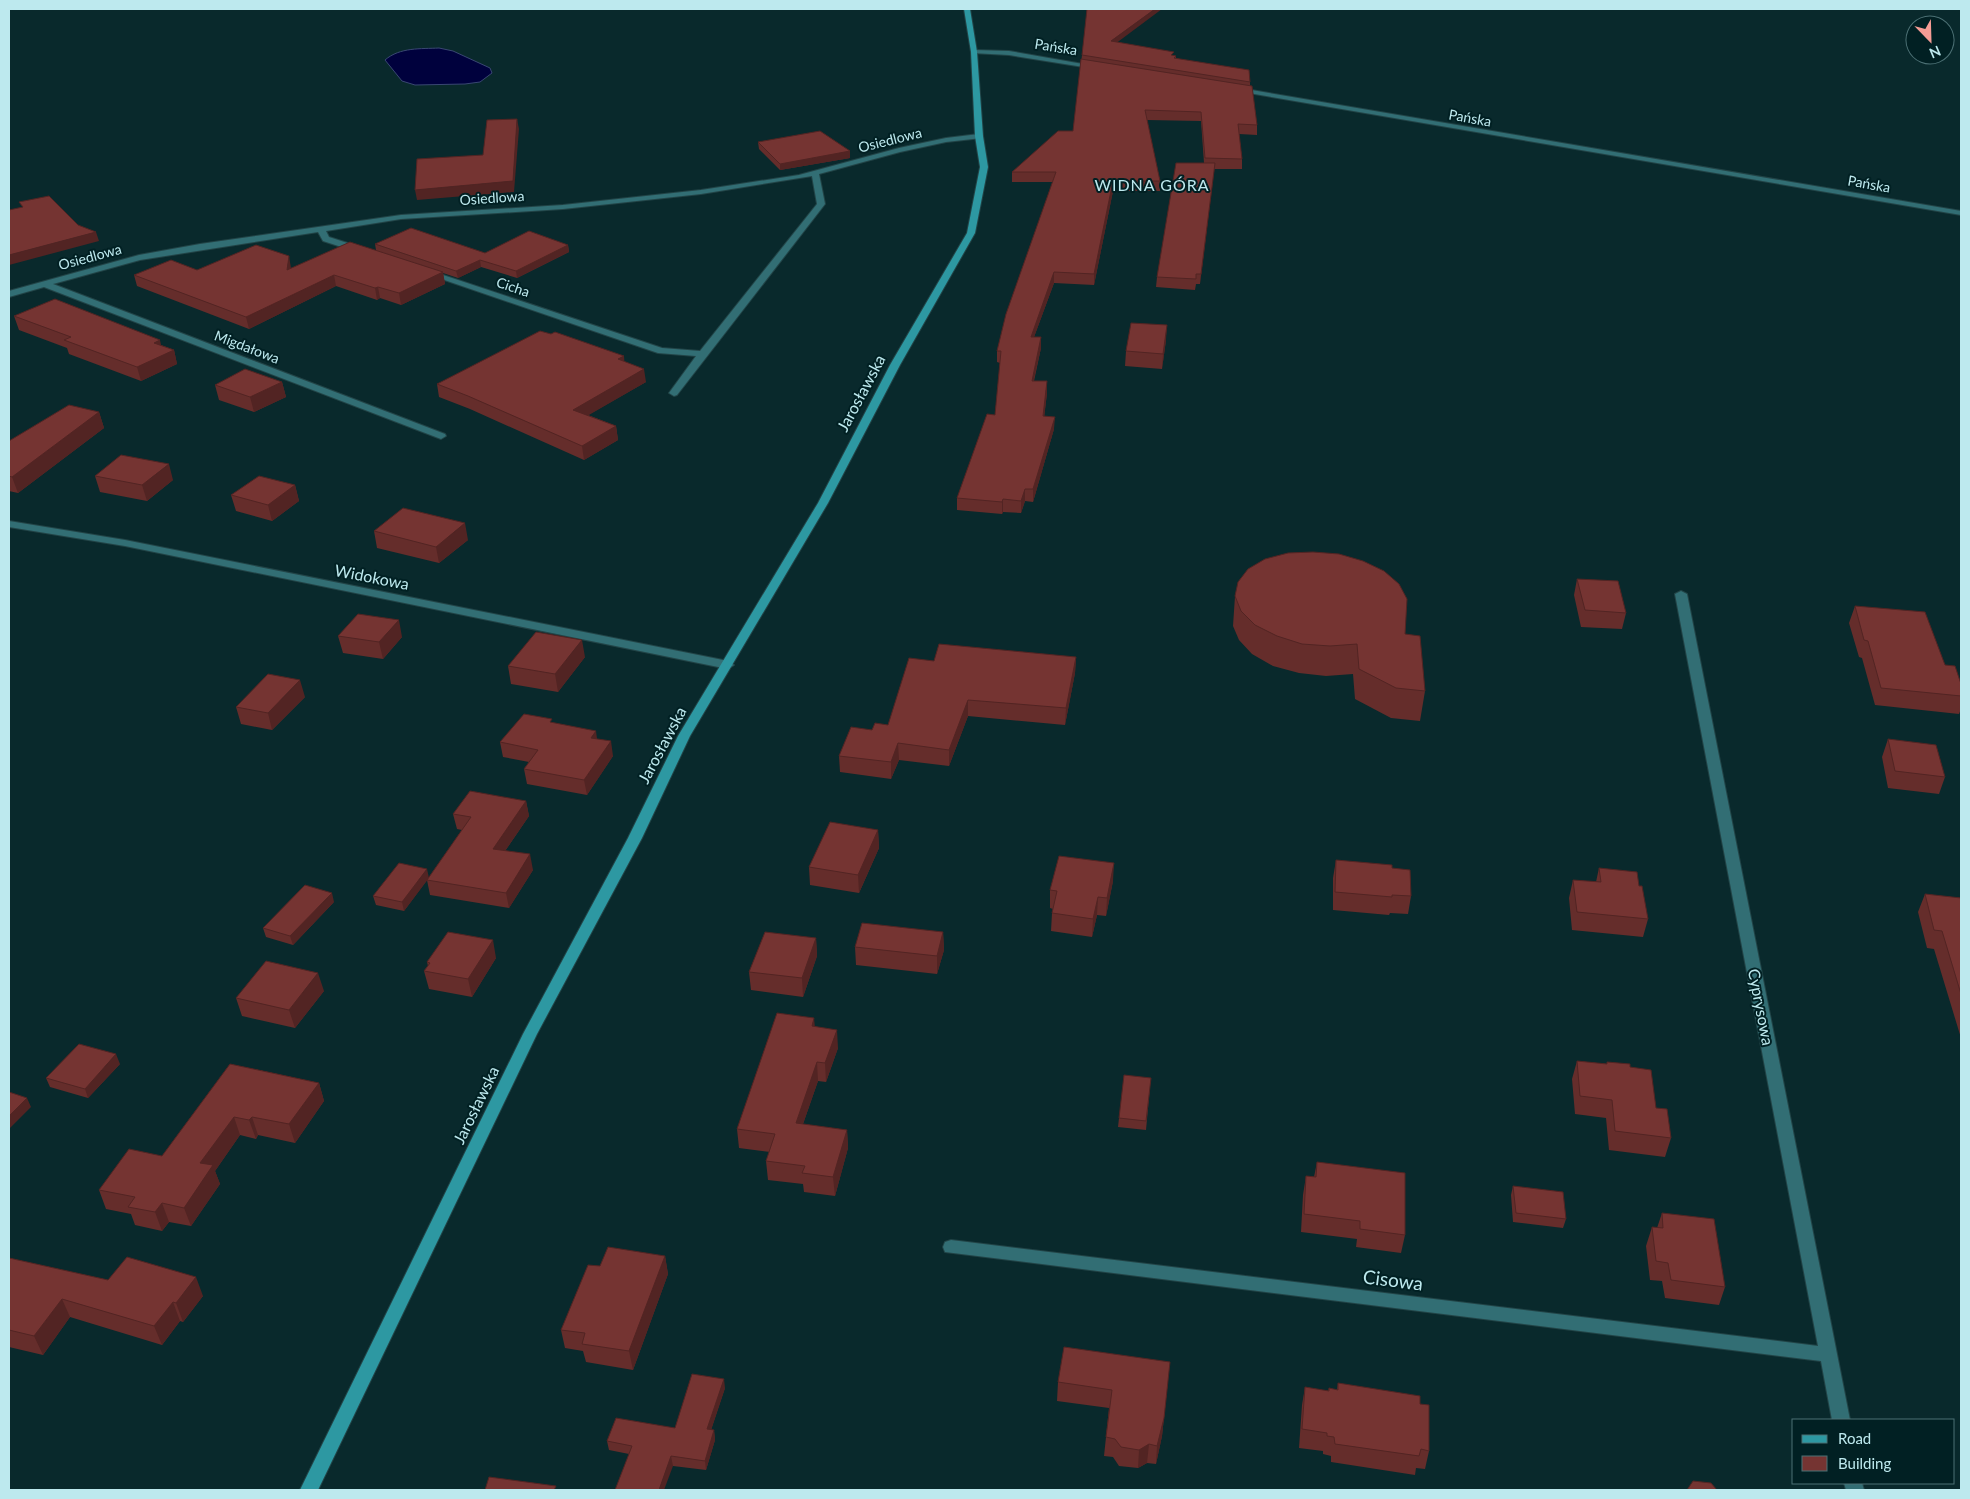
<svg xmlns="http://www.w3.org/2000/svg" width="1970" height="1499" font-family="Lato,sans-serif">
<style>
.water{fill:#00013d;stroke:#394772}
.lines{fill:none;stroke-linecap:round;stroke-linejoin:round}
.street-casing{stroke:#224447;stroke-width:2}
.secondary-casing{stroke:#224447;stroke-width:2}
.street{fill:#326e74;fill-rule:evenodd}
.secondary{fill:#2d98a2;fill-rule:evenodd}
.wall{fill:#652d2b}
.shaded-wall{fill:#522423}
.building{fill:#753432;stroke:#522423}
.labels{text-anchor:middle;stroke-width:4;stroke-linejoin:round;paint-order:stroke}
.far-street-label{font-size:14px;fill:#bde9ee;stroke:#012023}
.far-quarter-label{font-size:16px;letter-spacing:1px;fill:#bde9ee;stroke:#012023}
.street-label{font-size:16px;fill:#bde9ee;stroke:#012023}
.near-street-label{font-size:19px;fill:#bde9ee;stroke:#012023}
</style>
<rect width="100%" height="100%" fill="#09292c"/>
<!-- water -->
<path class="water" d="M439 48 453 51 490 68 492 73 480 82 465 84 415 85 402 81 385 60C400 47 421 49 439 48Z"/>
<g class="lines">
<!-- street casing -->
<g class="street-casing">
<path id="street" d="M974 50 1009 51 1100 67 1096 69 1009 55 972 53V51Z
M1234 87 1961 211V215L1237 91 1233 89Z
M979 134H982V138L946 142 900 152 819 174 825 204 677 395 674 396 669 393 696 356 658 353 424 273 431 271 662 348 700 351 817 204 812 176 701 194 563 209 401 219 326 231 329 237 363 248 364 250 360 253 323 241 318 232 140 260 53 284 445 434 446 436 441 439 44 287 9 297V291L139 255 200 244 401 215 563 205 701 190 799 175 899 148 946 138Z
M9 521 125 540 728 661 734 665 728 669 125 546 9 527Z
M1681 591 1687 594 1850 1420H1832L1821 1361 945 1252 943 1247 945 1242 951 1240 1818 1346 1675 594Z
M1844 1483H1862L1864 1490H1846Z"/>
</g>
<!-- secondary casing -->
<g class="secondary-casing">
<path id="secondary" d="M964 9H970L977 52 983 136 988 167 975 233 900 365 828 503 690 736 642 838 537 1034 318 1490H300L523 1034 628 838 678 736 818 503 890 365 967 233 980 167 975 136 971 52Z"/>
</g>
<!-- street -->
<use href="#street" class="street"/>
<!-- secondary -->
<use href="#secondary" class="secondary"/>
</g>
<!-- wall -->
<path class="wall" d="M1118 42 1176 56V58L1250 82V85L1257 125V135L1239 134 1242 159V169H1214L1200 284H1196L1195 290 1156 287 1157 277 1204 163 1201 121 1147 120 1160 181V191H1113L1094 285 1054 283 1034 337H1041V348L1034 381 1047 393 1044 417 1054 429 1033 502 1025 501 1021 513 1003 512 1002 514 957 510V498L995 415 1000 363 997 362V351L1053 182H1012V172L1073 131 1082 55Z
M758 142 850 151V158L780 170 759 149Z
M375 244 485 253 568 245 569 252 517 278 481 267 458 278 443 273 445 284 401 305 380 298 377 300 336 286 249 329 137 286 134 275 197 270 291 268 376 250Z
M14 316 161 345 174 350 177 364 141 381 69 354 67 348 19 330Z
M1166 340 1162 369 1125 366 1126 351Z
M624 362 646 382 588 415 616 426 618 440 584 460 470 409 439 397 437 384Z
M282 382 286 397 254 412 219 400 215 385Z
M99 412 104 428 18 493 9 491V441Z
M95 476 173 480 147 501 100 492Z
M295 485 299 501 272 521 236 511 231 495Z
M374 531 468 540 439 563 377 548Z
M1577 579 1626 613 1622 629 1581 627 1574 595Z
M1235 596 1405 634 1425 691 1420 721 1391 718 1355 699 1353 674 1326 676 1299 673 1273 666 1252 654 1239 640 1233 626Z
M1855 606 1945 665 1961 684V709L1959 714 1875 705 1862 658 1859 657 1849 623Z
M338 636 402 637 383 659 343 653Z
M585 657 558 692 511 684 508 666Z
M1076 657 1075 673 1065 725 968 716 949 766 899 760 891 779 840 772 839 756 872 730 888 725 934 661Z
M305 697 272 730 241 724 236 707Z
M553 723 597 739 613 756 587 795 527 784 524 769 529 762 503 757 500 742Z
M1888 739 1945 777 1939 794 1888 788 1882 757Z
M526 801 529 816 505 851 533 870 509 908 430 895 427 880 404 911 376 905 373 896 429 877 462 830 457 829 453 814Z
M878 830 879 848 859 893 810 885 809 867Z
M1336 860 1392 868 1411 896 1408 914 1390 913 1389 915 1333 910V878Z
M1599 868 1639 886 1648 919 1643 937 1572 930 1569 898 1573 880 1596 882Z
M1113 881 1106 916 1097 915 1092 937 1051 931 1052 913 1053 909 1050 908V890Z
M1925 894 1961 898V1038L1934 949 1927 948 1918 912Z
M334 902 293 945 266 937 263 928Z
M943 932 944 950 937 974 856 965 855 947Z
M816 938 817 956 803 997 751 990 749 972Z
M496 958 472 997 429 989 424 971 428 966 427 962Z
M324 991 295 1028 242 1016 236 998Z
M815 1026 838 1048 826 1082 818 1081 803 1124 847 1130 848 1148 835 1196 804 1192 803 1184 768 1180 766 1161 770 1152 739 1148 737 1129Z
M1577 1061 1607 1064V1062L1630 1067 1656 1108 1671 1138 1665 1157 1609 1150 1606 1118 1575 1114 1572 1079Z
M120 1064 88 1098 50 1087 46 1078Z
M230 1064 319 1083 324 1101 295 1143 258 1135 256 1139 240 1135 215 1171 220 1184 191 1226 169 1222 162 1231 135 1225 131 1214 106 1209 99 1190 162 1156Z
M1150 1087 1146 1130 1118 1127 1119 1118Z
M1317 1162 1405 1235 1401 1253 1356 1247 1357 1239 1301 1232 1303 1195 1306 1176 1314 1177Z
M1513 1186 1566 1219 1563 1228 1513 1222 1511 1195Z
M1662 1213 1725 1287 1719 1305 1665 1298 1662 1281 1650 1280 1646 1246 1652 1227 1657 1228Z
M665 1256 668 1274 633 1370 586 1362 583 1351 565 1348 561 1330 600 1266Z
M9 1258 108 1280 203 1296 183 1322 180 1321 162 1345 70 1317 43 1355 9 1347Z
M1168 1380 1162 1436 1156 1464 1147 1463 1138 1468 1119 1466 1113 1457 1104 1456 1106 1437 1109 1408 1057 1401 1058 1382Z
M1338 1383 1420 1404 1429 1451 1425 1469 1416 1468 1415 1475 1331 1462V1456L1323 1454V1451L1299 1448 1302 1405 1305 1387 1328 1391 1329 1388 1337 1390Z
M725 1388 711 1430H714L715 1440 706 1470 673 1466 629 1454 609 1450 607 1441 675 1428Z"/>
<!-- shaded-wall -->
<path class="shaded-wall" d="M1155 9H1162L1111 47V41Z
M517 119 519 129 514 192 417 200 415 190 513 181Z
M850 151V158L780 170V164Z
M1215 163 1214 173 1200 284 1201 274Z
M1113 181V191L1094 285V274Z
M96 232 99 241 9 265V255Z
M568 245 569 252 517 278 516 271Z
M289 256 291 268 287 270Z
M480 260 481 267 458 278 456 271Z
M443 272 445 284 401 305 399 293Z
M1054 272V283L1030 348 1031 337Z
M334 275 336 286 249 329 246 317Z
M378 287 380 298 377 300 375 288Z
M1167 325 1166 340 1162 369 1163 354Z
M1041 337V348L1031 392 1032 381Z
M160 340 163 354 154 343Z
M174 350 177 364 141 381 137 367Z
M624 356 625 369 618 359Z
M644 369 646 382 575 423 573 410Z
M1047 381V393L1043 428V416Z
M282 382 286 397 254 412 250 397Z
M99 412 104 428 18 493 12 477Z
M1055 417 1054 429 1033 502V489Z
M616 426 618 440 584 460 582 446Z
M169 464 173 480 147 501 142 485Z
M295 485 299 501 272 521 268 505Z
M1025 489V501L1021 513V501Z
M1003 499V512L1002 514V502Z
M465 523 468 540 439 563 436 547Z
M399 620 402 637 383 659 379 642Z
M582 640 585 657 558 692 555 674Z
M1076 657 1075 673 1065 725 1066 708Z
M300 680 305 697 272 730 268 713Z
M968 700V716L949 766V750Z
M596 731 598 746 591 738Z
M611 741 613 756 587 795 584 780Z
M898 743 899 760 891 779V762Z
M526 801 529 816 496 864 493 849Z
M878 830 879 848 859 893 858 875Z
M530 854 533 870 509 908 506 893Z
M1114 863 1113 881 1106 916 1107 898Z
M427 869 429 878 404 911 402 902Z
M332 893 334 902 293 945 290 936Z
M1098 897 1097 915 1092 937 1093 919Z
M943 932 944 950 937 974V956Z
M816 938 817 956 803 997 802 978Z
M493 940 496 958 472 997 468 979Z
M318 973 324 991 295 1028 289 1010Z
M814 1018 816 1037 812 1026Z
M837 1030 838 1048 826 1082 825 1063Z
M116 1054 120 1064 88 1098 85 1089Z
M817 1062 818 1081 797 1141 796 1123Z
M319 1083 324 1101 295 1143 289 1124Z
M27 1098 31 1107 9 1129V1116Z
M234 1117 240 1135 215 1171 220 1184 191 1226 184 1208 200 1163Z
M252 1117 258 1135 256 1139 249 1120Z
M847 1130 848 1148 835 1196 833 1177Z
M162 1203 169 1222 162 1231 155 1212Z
M665 1256 668 1274 633 1370 629 1351Z
M196 1277 203 1296 183 1322 176 1303Z
M62 1299 70 1317 43 1355 34 1336Z
M173 1302 180 1321 162 1345 154 1326Z
M724 1379 725 1388 708 1439 707 1429Z
M1168 1380 1162 1436 1156 1464 1157 1446Z
M714 1430 715 1440 706 1470 705 1461Z
M1149 1444 1147 1463 1138 1468 1139 1450Z
M671 1456 673 1466 664 1490H659Z"/>
<!-- building -->
<path class="building" d="M1087 9H1155L1111 41 1174 52 1171 55 1176 56 1174 58 1249 70 1250 82 1082 55Z
M1081 59 1252 86 1257 125 1238 124 1242 159 1205 158 1201 112 1145 110 1160 181H1113L1094 274 1054 272 1031 337H1041L1032 381H1047L1043 416 1055 417 1033 489H1025L1021 501 1003 499 1002 502 957 498 987 414 995 415 1001 351H997L1006 314 1056 172H1012L1058 131H1073Z
M517 119 513 181 415 190 417 159 483 155 487 120Z
M820 131 850 151 780 164 758 142Z
M1176 163H1215L1201 274H1196V279L1157 277Z
M49 196 78 225 96 232 9 255V210L23 207 19 202Z
M411 228 485 253 529 231 568 245 516 271 480 260 456 271 375 244Z
M350 242 443 272 399 293 378 287 375 288 334 275 246 317 134 275 171 260 197 270 256 245 289 256 287 270Z
M55 299 160 340 154 343 174 350 137 367 64 340 71 337 14 316Z
M1131 323 1167 325 1163 354 1126 351Z
M540 331 551 334 555 332 624 356 618 359 644 369 573 410 616 426 582 446 468 396 437 384Z
M245 369 282 382 250 397 215 385Z
M69 405 99 412 12 477 9 476V441Z
M121 455 169 464 142 485 95 476Z
M259 476 295 485 268 505 231 495Z
M403 508 465 523 436 547 374 531Z
M1313 552 1339 554 1363 561 1384 571 1399 584 1407 599 1405 634 1420 636 1425 691 1396 688 1359 669 1357 644 1330 646 1302 644 1277 636 1255 625 1241 611 1235 596 1238 582 1248 569 1265 559 1288 553Z
M1577 579 1618 581 1626 613 1585 610Z
M1855 606 1925 612 1945 665 1955 666 1961 684V696L1881 688 1868 641 1864 640Z
M358 614 399 620 379 642 338 636Z
M536 632 582 640 555 674 508 666Z
M939 644 1076 657 1066 708 968 700 949 750 898 743 891 762 839 756 851 727 872 730 875 723 888 725 909 658 934 661Z
M268 674 300 680 268 713 236 707Z
M524 714 552 719 550 722 596 731 591 738 611 741 584 780 524 769 538 750 500 742Z
M1888 739 1936 745 1945 777 1895 771Z
M470 791 526 801 493 849 530 854 506 893 427 880 471 817 453 814Z
M830 822 878 830 858 875 809 867Z
M1059 856 1114 863 1107 898 1098 897 1093 919 1052 913 1057 891 1050 890Z
M1336 860 1392 865V868L1410 870 1411 896 1392 895V897L1335 892Z
M399 863 427 869 402 902 373 896Z
M1599 868 1637 872 1639 886H1642L1648 919 1577 912 1573 880 1601 882Z
M305 885 332 893 290 936 263 928Z
M1925 894 1961 898V994L1942 931 1934 930Z
M862 923 943 932 937 956 855 947Z
M448 932 493 940 468 979 424 971 430 963 427 962Z
M765 932 816 938 802 978 749 972Z
M266 961 318 973 289 1010 236 998Z
M777 1013 814 1018 812 1026 837 1030 825 1063 817 1062 796 1123 847 1130 833 1177 802 1173 805 1166 766 1161 775 1134 737 1129Z
M79 1044 116 1054 85 1089 46 1078Z
M1577 1061 1607 1064V1062L1630 1064V1067L1651 1070 1656 1108 1667 1109 1671 1138 1615 1131 1612 1100 1580 1096Z
M230 1064 319 1083 289 1124 252 1117 249 1120 234 1117 200 1163 213 1165 184 1208 162 1203 155 1212 128 1207 135 1197 99 1190 129 1149 162 1156Z
M1124 1075 1151 1078 1146 1121 1119 1118Z
M9 1092 27 1098 9 1116Z
M1317 1162 1405 1173V1235L1360 1229V1221L1304 1214 1306 1176 1316 1177Z
M1513 1186 1563 1192 1566 1219 1516 1213Z
M1662 1213 1714 1219 1725 1287 1671 1280 1668 1263 1656 1261 1652 1227 1663 1228Z
M608 1247 665 1256 629 1351 582 1344 585 1333 561 1330 588 1265 600 1266Z
M127 1257 196 1277 176 1303 173 1302 154 1326 62 1299 34 1336 9 1330V1258L108 1280Z
M1064 1347 1170 1362 1164 1418 1157 1446 1149 1444 1139 1450 1121 1447 1115 1439 1106 1437 1112 1390 1058 1382Z
M692 1374 724 1379 707 1429 714 1430 705 1461 671 1456 659 1490H615L632 1446 607 1441 616 1418 675 1428Z
M1338 1383 1420 1396V1404L1429 1405V1451L1421 1449 1419 1456 1335 1444 1334 1437 1327 1436V1433L1302 1429 1305 1387 1329 1391V1388L1338 1390Z
M489 1477 556 1486 554 1490H485Z
M1693 1481 1711 1483 1717 1490H1687Z"/>
<g class="labels">
<!-- far-street labels -->
<g class="far-street-label">
<text transform="translate(1056 47) rotate(9)" y="5">Pańska</text>
<text transform="translate(1470 118) rotate(10)" y="5">Pańska</text>
<text transform="translate(890 140) rotate(-14)" y="5">Osiedlowa</text>
<text transform="translate(1869 184) rotate(10)" y="5">Pańska</text>
<text transform="translate(492 198) rotate(-4)" y="5">Osiedlowa</text>
<text transform="translate(90 257) rotate(-15)" y="5">Osiedlowa</text>
<text transform="translate(513 287) rotate(19)" y="5">Cicha</text>
<text transform="translate(247 347) rotate(21)" y="5">Migdałowa</text>
</g>
<!-- far-quarter labels -->
<g class="far-quarter-label">
<text x="1152" y="191">WIDNA GÓRA</text>
</g>
<!-- street labels -->
<g class="street-label">
<text transform="translate(861 393) rotate(-62)" y="6">Jarosławska</text>
<text transform="translate(372 577) rotate(11)" y="6">Widokowa</text>
<text transform="translate(662 745) rotate(-62)" y="6">Jarosławska</text>
<text transform="translate(1761 1007) rotate(79)" y="6">Cyprysowa</text>
<text transform="translate(476 1105) rotate(-64)" y="6">Jarosławska</text>
</g>
<!-- near-street labels -->
<g class="near-street-label">
<text transform="translate(1393 1280) rotate(7)" y="7">Cisowa</text>
</g>
</g>
<!-- border -->
<rect width="1970" height="1499" fill="none" stroke="#bde9ee" stroke-width="20"/>
<!-- legend -->
<rect x="1792" y="1419" width="162" height="65" fill="#012023" stroke="#4c7074"/>
<rect x="1802" y="1435" width="25" height="8" fill="#2d98a2" stroke="#4c7074"/>
<text x="1838" y="1444" font-size="15" fill="#bde9ee">Road</text>
<rect x="1802" y="1456" width="25" height="15" fill="#753432" stroke="#4c7074"/>
<text x="1838" y="1469" font-size="15" fill="#bde9ee">Building</text>
<!-- north arrow -->
<g transform="translate(1930 40) rotate(157)"><circle r="24" fill="#012023" stroke="#4c7074"/>
<path d="M0-4L9 19L0 12L-9 19Z" fill="#f59c95"/>
<text y="-8" font-size="14" font-weight="bold" text-anchor="middle" fill="#bde9ee">N</text>
</g>
</svg>
